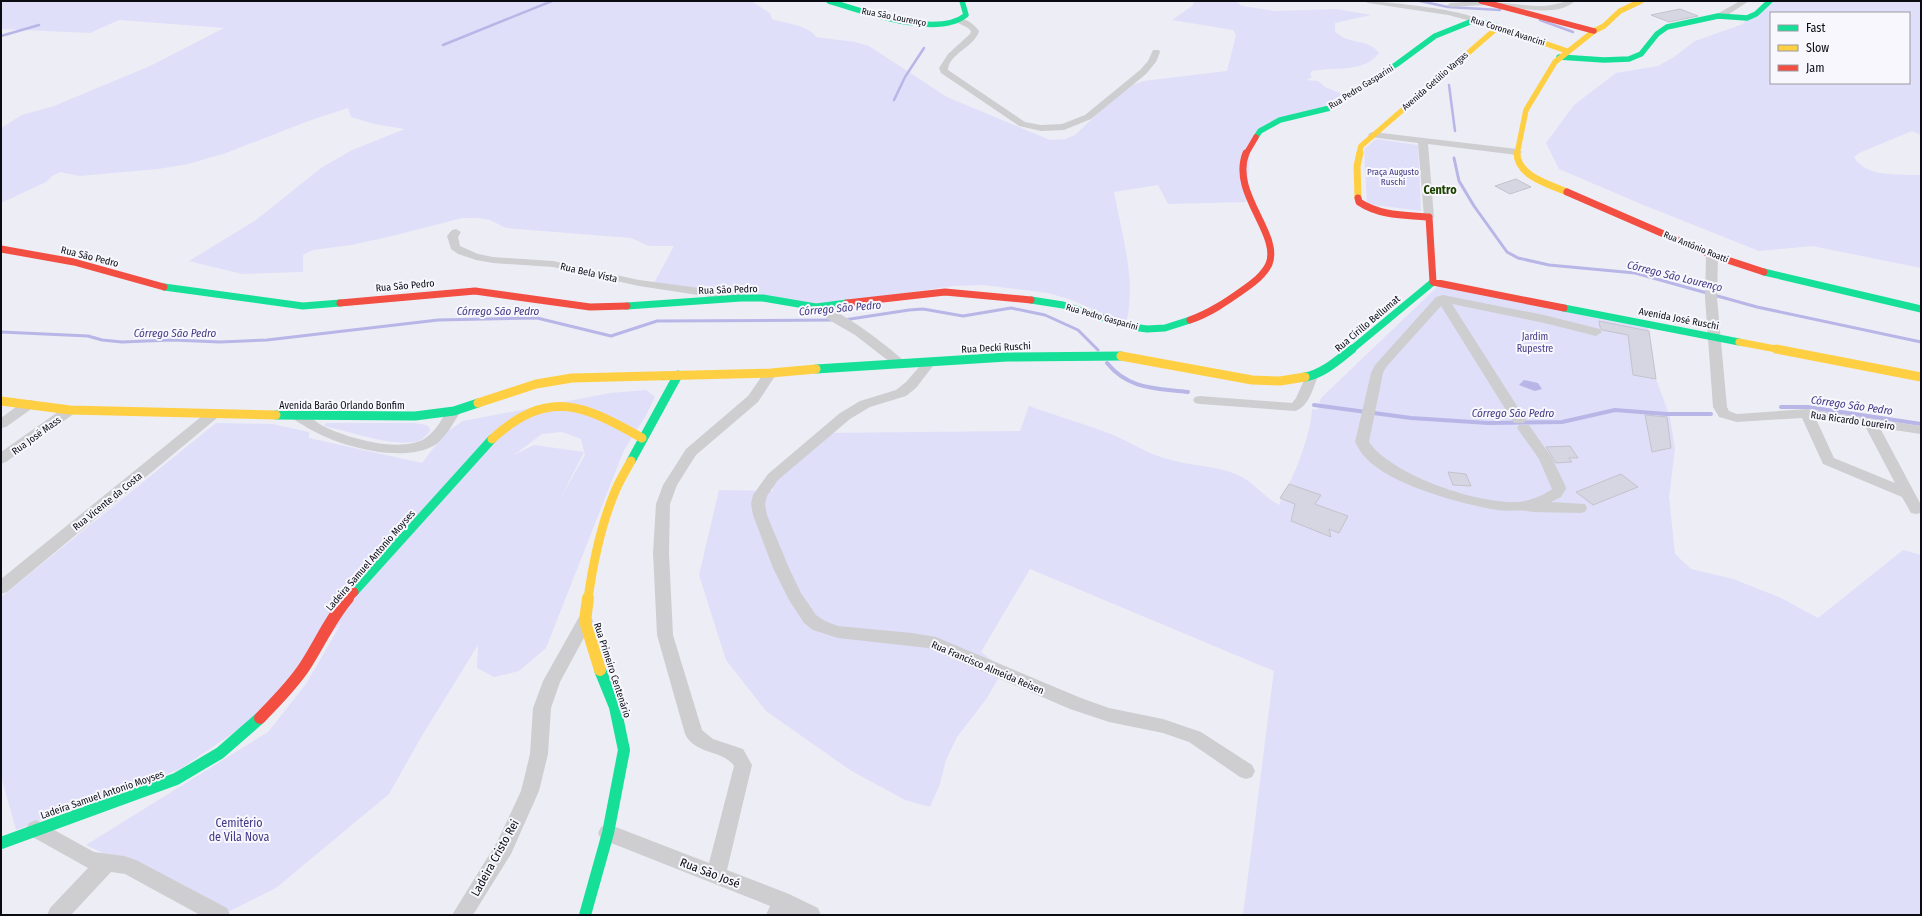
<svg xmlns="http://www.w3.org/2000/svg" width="1922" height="916" font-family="'Fira Sans Condensed',sans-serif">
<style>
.green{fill:#dfdff9;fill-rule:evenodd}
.water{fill:#b8b6e7}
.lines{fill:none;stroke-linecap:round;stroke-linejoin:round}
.stream-far2{stroke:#b8b6e7;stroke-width:2.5}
.stream-far1{stroke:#b8b6e7;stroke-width:3}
.stream{stroke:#b8b6e7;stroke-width:4}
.building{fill:#d6d6e3;stroke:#c3c3cd}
.street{fill:#ceced1;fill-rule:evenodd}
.fast-far3{stroke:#16e098;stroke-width:5.5}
.fast-far2{stroke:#16e098;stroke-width:7}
.fast-far1{stroke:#16e098;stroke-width:9}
.fast{stroke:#16e098;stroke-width:12}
.slow-far3{stroke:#ffcf43;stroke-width:5.5}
.slow-far2{stroke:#ffcf43;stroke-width:7}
.slow-far1{stroke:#ffcf43;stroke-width:9}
.slow{stroke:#ffcf43;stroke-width:12}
.jam-far3{stroke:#f24e42;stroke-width:5.5}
.jam-far2{stroke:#f24e42;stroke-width:7}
.jam-far1{stroke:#f24e42;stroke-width:9}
.jam{stroke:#f24e42;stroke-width:12}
.labels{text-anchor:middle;stroke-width:4;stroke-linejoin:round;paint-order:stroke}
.far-street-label{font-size:9px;fill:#0b0b14;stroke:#f7f7fd}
.far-park-label{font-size:9px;fill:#443a88;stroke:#f7f7fd}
.street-label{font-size:10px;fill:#0b0b14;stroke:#f7f7fd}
.park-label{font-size:10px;fill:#443a88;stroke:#f7f7fd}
.water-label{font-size:11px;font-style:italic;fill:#423885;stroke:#f7f7fd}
.far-district-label{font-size:12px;font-weight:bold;fill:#1d4200;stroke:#f7f7fd}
.near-park-label{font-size:12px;fill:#443a88;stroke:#f7f7fd}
.near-street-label{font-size:12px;fill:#0b0b14;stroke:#f7f7fd}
</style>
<rect width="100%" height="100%" fill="#ededf6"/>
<!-- green -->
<path class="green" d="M1 1H751L770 13 772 19C785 24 808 24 816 37L855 42 869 46 947 97 1050 140 1065 139 1075 135 1125 88 1143 81 1227 71 1236 35 1233 30 1172 20 1192 6 1195 1H1235L1242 6 1275 11 1337 9 1371 15 1335 23V31C1346 45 1369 38 1379 53 1365 73 1332 67 1312 71L1310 74 1312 77 1306 80 1318 81 1325 87 1345 95 1332 105 1284 117 1251 140 1246 202 1168 204 1158 185 1114 192C1122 235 1137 282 1126 324L1072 300 1048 293 983 285 953 286 812 307 654 283 674 246H649L631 238 506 228 490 220 477 218H462L392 236 351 245 313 250 303 255V272L242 274 189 261 256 220 321 168 352 150 405 129 374 124 351 117 348 108 311 120 226 153 188 164 158 169 79 176 60 172 52 176 46 182 1 203V128L22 115 54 106 150 66 224 28 119 20 90 33 1 29Z
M1773 1H1921V135L1912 131 1859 153 1854 157C1865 178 1902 174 1921 175V268L1812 246 1759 251 1641 204 1559 169 1546 143 1574 105 1616 73 1658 66 1674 57 1695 41 1743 24 1747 18ZM1771 13H1909V83H1771Z
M1376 139 1418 145 1421 211 1367 204 1364 149Z
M1438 286 1648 327 1656 379 1670 417 1675 449 1669 497 1675 554 1691 569 1733 579 1781 598 1818 618 1903 550 1921 555V915H1243L1274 671 1030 569 981 652 998 665V679L987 698 957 737 946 760 940 784 930 807 905 800 850 770 766 711 726 660 699 575 719 490 773 491 771 476 822 433 1020 431 1029 406C1057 416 1086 424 1113 435 1130 442 1146 453 1164 458 1188 466 1215 465 1238 475 1254 482 1264 498 1280 505 1280 495 1286 490 1291 480 1300 461 1311 430 1312 409L1317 410 1321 398Z
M646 390 655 397 645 417 624 450 546 648 519 671 494 677 477 668 478 645 423 734 389 794 276 888 228 912 86 845 268 732 306 684 342 622 251 721 180 769 16 830 1 776V597L216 423 272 424 309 432V438L422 463 445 433 463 421 610 393ZM562 432 581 439 585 455 560 499 584 452 534 445 514 455 542 434Z
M326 423H415L426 425 429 427 430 431C427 435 423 439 418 441 396 448 348 431 324 426Z"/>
<!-- water -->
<path class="water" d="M1524 380 1538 383 1542 389 1535 391 1519 385Z"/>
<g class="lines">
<!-- stream-far2 -->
<path class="stream-far2" d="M1420 1 1448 7 1500 10
M1540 20 1573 32
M1 36 39 25
M443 45 552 1
M1449 85 1455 131
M894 100 905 77 924 48"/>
<!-- stream-far1 -->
<path class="stream-far1" d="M1454 158 1459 181 1474 206 1507 252 1518 258 1549 265 1635 273 1757 307 1921 342
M844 320 909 310 923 309 963 316 1011 308 1045 315 1078 330 1098 350
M1 332 88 336 102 340 122 342 172 340 220 342 267 340 438 320 537 318 611 336 657 321 835 320"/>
<!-- stream -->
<path class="stream" d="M1107 363C1129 390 1156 388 1188 392
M1314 405 1411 418 1488 423 1562 422 1615 410 1666 414H1711
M1781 407H1808L1921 424"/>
</g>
<!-- building -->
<path class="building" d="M1680 9 1698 16 1669 22 1651 15Z
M1516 179 1531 187 1510 194 1495 186Z
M1599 321 1649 331 1656 379 1633 375 1628 335 1602 330 1600 327Z
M1645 415 1667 417 1671 448 1652 452Z
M1570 446 1578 458H1569L1572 462 1556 463 1546 447Z
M1448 472 1466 474 1471 486 1453 485Z
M1621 474 1638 487 1593 505 1576 492Z
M1289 484 1321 495 1315 504 1348 516 1339 533 1329 529 1331 537 1291 521 1295 504 1280 498Z"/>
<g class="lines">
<!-- street -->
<path class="street" d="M1364 1C1383 1 1467 10 1479 20L1475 22 1448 15 1368 3Z
M1477 1C1498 1 1520 6 1541 6 1553 6 1563 1 1575 1 1556 19 1514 6 1491 5 1478 5 1464 6 1451 7L1447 5 1451 3Z
M1740 1H1749L1723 18H1717V14Z
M958 19C967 18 974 24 979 31 975 47 949 53 948 70L1025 122 1041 125 1062 124 1085 115 1140 70 1148 61 1153 50H1159L1160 52 1156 62 1146 74 1091 119 1064 130 1041 131 1019 126 941 73 939 68 948 54 970 34 971 31 968 28 958 23Z
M1373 132 1517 149 1522 152 1517 155 1428 144 1434 217 1429 220 1424 217 1418 143 1370 137 1368 135 1370 133Z
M456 229 461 232 458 237 460 246 478 254 493 257 553 261 639 280 737 293 743 297 737 301 639 286 553 267 493 263 476 260 458 254 451 249 447 236 452 230Z
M1712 252 1718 255 1717 298 1727 407 1729 411 1737 414 1807 409 1921 426V434L1880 428 1921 505V513L1916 514 1911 513 1902 497 1823 464 1802 418 1737 422 1719 417 1713 407 1705 298 1706 255ZM1816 419 1865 426 1895 483 1834 458Z
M1443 295 1544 315 1600 329 1602 332 1596 336 1544 323 1452 304 1526 420 1524 423H1514L1441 306 1387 366 1383 373 1369 442C1392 475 1475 503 1515 502 1527 502 1543 496 1552 489L1539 459 1517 428 1519 425H1529L1552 458 1565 485 1566 489 1561 497 1551 502 1585 504 1587 508 1585 512 1580 513 1533 512C1522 509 1509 512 1497 510 1462 504 1389 485 1365 457 1361 453 1358 447 1355 442L1371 373 1375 365 1436 297Z
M816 303C841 310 884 343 903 360L905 363 903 366H895L855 335 812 310 810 307Z
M930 358 934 359 936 362 916 388 906 396 870 407 850 419 778 480 767 496 765 504 767 515 789 568 801 593 816 615 825 621 838 626 912 633 936 637 1081 698 1109 708 1163 719 1201 732 1252 765 1255 771 1252 777 1246 779 1240 777 1189 742 1163 733 1109 722 1070 709 928 648 838 638 813 630 804 623 789 600 773 568 753 515 751 504 753 495 768 474 840 413 860 401 896 390 906 382 926 359Z
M771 369 776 370 777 373 758 402 696 455 677 485 670 504 669 553 673 635 702 730 713 739 743 749 752 765 727 870 789 894 818 908 821 915 787 914 786 915H766L770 906 601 839 598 833 601 827 608 824 709 863 734 766C724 750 695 755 685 734L657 635 653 553 656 504 663 485 686 449 748 396 766 370Z
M1312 372 1317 373 1318 376C1313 388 1309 407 1295 411L1200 404 1195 403 1193 400 1195 397 1200 396 1292 403 1296 398 1306 376 1307 373Z
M29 400 34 401 36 404 34 407 6 427 1 428V418L24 401Z
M70 406 75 407 77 410 75 413 6 462 1 464V452L65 407Z
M454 407 459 408 461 411C454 422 446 437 435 445 402 465 333 445 303 425 299 423 294 420 291 416L293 413C304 410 314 421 323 426 347 438 399 453 424 439 436 432 442 418 449 408Z
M212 411 217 412 219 415 217 418 7 592 1 594V579L207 412Z
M585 615 591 617 593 621 560 682 551 708 548 754 539 791 511 854 473 915H452L497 842 521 791 530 754 533 708 543 681 579 617Z
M36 820 94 852 124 856 136 860 227 908 230 915H200L125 874 111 872 71 915H47L50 908 88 868 29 835 26 829 29 823Z"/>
<!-- fast-far3 -->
<path class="fast-far3" d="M829 1C862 11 937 39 966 15L962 1
M1559 57 1604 60 1629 59 1641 54 1657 34 1667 27 1718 16 1747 18 1756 14 1770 1
M1256 137 1260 131 1280 120 1330 108 1397 64 1435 36 1475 20 1498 27"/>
<!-- fast-far2 -->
<path class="fast-far2" d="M1764 272 1921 309
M164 287 303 306 340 303
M1031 300 1063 305 1133 327 1147 329 1165 328 1190 320
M627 306 741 298H763L816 307 847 303
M1564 308 1739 342
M1351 350 1433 282"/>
<!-- fast-far1 -->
<path class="fast-far1" d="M816 369 1007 357 1121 356
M1305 377C1323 374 1338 360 1352 349
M276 415 415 416 454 411 478 403
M631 461 678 375
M354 592 492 439"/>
<!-- fast -->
<path class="fast" d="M1 843 176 779 220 753 260 718
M585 915 608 833 624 750 615 707 600 670"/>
<!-- slow-far3 -->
<path class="slow-far3" d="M1359 154 1361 146 1498 27 1567 51
M1517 154 1526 110 1555 62 1594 31 1604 26 1620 11 1641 1"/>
<!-- slow-far2 -->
<path class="slow-far2" d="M1517 153C1517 176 1549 184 1567 192
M1358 198 1357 166 1360 153
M1739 342 1781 350"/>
<!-- slow-far1 -->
<path class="slow-far1" d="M1776 349 1921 377
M1121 356 1252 380 1280 381 1305 377
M1 401 70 410 276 415
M478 403 536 384 572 378 771 373 816 369
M492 439C548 388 582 404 642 438
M588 599C593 563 600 528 614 494 618 483 625 472 631 461"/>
<!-- slow -->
<path class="slow" d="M588 598 585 621 600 670"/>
<!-- jam-far3 -->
<path class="jam-far3" d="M1481 1 1594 31
M1246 154 1256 137"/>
<!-- jam-far2 -->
<path class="jam-far2" d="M1567 192 1712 255 1764 272
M1358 198 1359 202C1380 216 1405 215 1429 217L1433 282 1564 308
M1 249 74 262 164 287
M340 303 475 291 590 307 627 306
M847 303 945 292 1031 300
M1190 320C1210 313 1226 302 1243 290 1253 283 1264 275 1269 264 1281 234 1230 193 1246 153"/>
<!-- jam-far1 -->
<path class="jam-far1" d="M347 599 354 592"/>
<!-- jam -->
<path class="jam" d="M260 718C276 701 292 686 305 666 320 643 330 619 348 598"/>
</g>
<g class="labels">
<!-- far-street labels -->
<g class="far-street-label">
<text transform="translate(894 17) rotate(11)" y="3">Rua São Lourenço</text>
<text transform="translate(1508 31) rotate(18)" y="3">Rua Coronel Avancini</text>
<text transform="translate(1435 81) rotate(-41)" y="3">Avenida Getúlio Vargas</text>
<text transform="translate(1361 87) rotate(-32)" y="3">Rua Pedro Gasparini</text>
<text transform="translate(1696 247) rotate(22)" y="3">Rua Antônio Roatti</text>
<text transform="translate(1102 317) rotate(16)" y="3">Rua Pedro Gasparini</text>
</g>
<!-- far-park labels -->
<g class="far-park-label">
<text x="1393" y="175">Praça Augusto<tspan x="1393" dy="10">Ruschi</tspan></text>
</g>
<!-- street labels -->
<g class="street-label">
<text transform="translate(90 256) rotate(14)" y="4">Rua São Pedro</text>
<text transform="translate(589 272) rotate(13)" y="4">Rua Bela Vista</text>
<text transform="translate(405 285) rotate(-5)" y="4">Rua São Pedro</text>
<text transform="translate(728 289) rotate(-2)" y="4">Rua São Pedro</text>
<text transform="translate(1679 318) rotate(11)" y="4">Avenida José Ruschi</text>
<text transform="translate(1367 323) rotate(-40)" y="4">Rua Cirillo Bellumat</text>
<text transform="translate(996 347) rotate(-3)" y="4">Rua Decki Ruschi</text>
<text x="342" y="409">Avenida Barão Orlando Bonfim</text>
<text transform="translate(1853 420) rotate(8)" y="4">Rua Ricardo Loureiro</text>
<text transform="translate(36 435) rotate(-36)" y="4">Rua José Mass</text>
<text transform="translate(107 501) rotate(-39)" y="4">Rua Vicente da Costa</text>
<text transform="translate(370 560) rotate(-49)" y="4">Ladeira Samuel Antonio Moyses</text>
<text transform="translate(988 667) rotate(23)" y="4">Rua Francisco Almeida Reisen</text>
<text transform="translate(613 670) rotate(72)" y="4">Rua Primeiro Centenário</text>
<text transform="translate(102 794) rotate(-19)" y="4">Ladeira Samuel Antonio Moyses</text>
</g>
<!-- park labels -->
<g class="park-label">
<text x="1535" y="340">Jardim<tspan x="1535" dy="12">Rupestre</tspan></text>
</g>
<!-- water labels -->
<g class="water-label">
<text transform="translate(1675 276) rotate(14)" y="4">Córrego São Lourenço</text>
<text transform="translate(840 308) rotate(-5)" y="4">Córrego São Pedro</text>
<text x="498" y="315">Córrego São Pedro</text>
<text x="175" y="337">Córrego São Pedro</text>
<text transform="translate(1852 405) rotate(8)" y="4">Córrego São Pedro</text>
<text x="1513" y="417">Córrego São Pedro</text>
</g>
<!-- far-district labels -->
<g class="far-district-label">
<text x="1440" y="194">Centro</text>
</g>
<!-- near-park labels -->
<g class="near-park-label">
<text x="239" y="827">Cemitério<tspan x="239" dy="14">de Vila Nova</tspan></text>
</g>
<!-- near-street labels -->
<g class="near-street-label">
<text transform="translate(495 858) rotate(-61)" y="4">Ladeira Cristo Rei</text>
<text transform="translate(710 873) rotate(21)" y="4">Rua São José</text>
</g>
</g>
<!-- border -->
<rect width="1922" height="916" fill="none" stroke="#0b0b14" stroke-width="4"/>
<!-- legend -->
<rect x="1770" y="12" width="140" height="72" fill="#f7f7fd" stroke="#9999a0"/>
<rect x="1778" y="25" width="20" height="6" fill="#16e098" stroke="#9999a0"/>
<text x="1806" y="32" font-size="12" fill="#0b0b14">Fast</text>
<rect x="1778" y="45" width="20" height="6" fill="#ffcf43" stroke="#9999a0"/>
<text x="1806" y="52" font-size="12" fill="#0b0b14">Slow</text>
<rect x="1778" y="65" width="20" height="6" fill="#f24e42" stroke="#9999a0"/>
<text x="1806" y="72" font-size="12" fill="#0b0b14">Jam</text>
</svg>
